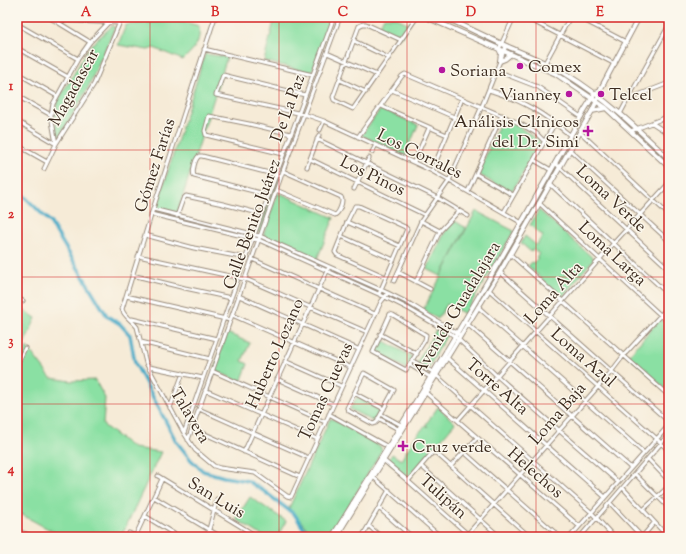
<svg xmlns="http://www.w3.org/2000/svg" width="686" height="554" font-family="'Sorts Mill Goudy',serif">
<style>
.green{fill:#8ae0a3;stroke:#628560}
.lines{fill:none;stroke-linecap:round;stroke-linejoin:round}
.canal{stroke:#48abc7;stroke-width:3.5}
.minor-casing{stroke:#988a7a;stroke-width:5}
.major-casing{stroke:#988a7a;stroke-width:6}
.minor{stroke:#fff;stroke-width:3}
.major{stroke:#fff;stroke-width:4}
.grid{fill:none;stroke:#d62828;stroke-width:1;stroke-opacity:0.55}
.poi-dot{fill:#b5179e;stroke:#fbf7ec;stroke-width:1.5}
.labels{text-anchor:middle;stroke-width:3;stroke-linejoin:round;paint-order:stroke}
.poi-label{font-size:17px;fill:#3b2a1e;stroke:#fbf7ec;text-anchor:start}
.street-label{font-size:17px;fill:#3b2a1e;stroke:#fbf7ec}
.neatline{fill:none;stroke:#d62828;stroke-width:1.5}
.grid-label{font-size:13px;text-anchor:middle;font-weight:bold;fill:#d62828}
</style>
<rect width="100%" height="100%" fill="#fbf7ec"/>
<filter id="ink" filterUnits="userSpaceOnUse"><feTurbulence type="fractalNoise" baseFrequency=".025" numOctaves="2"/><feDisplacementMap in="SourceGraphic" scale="8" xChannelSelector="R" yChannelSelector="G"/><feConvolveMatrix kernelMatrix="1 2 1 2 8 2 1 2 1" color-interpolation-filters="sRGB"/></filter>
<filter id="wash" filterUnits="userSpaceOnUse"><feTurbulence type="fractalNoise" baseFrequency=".012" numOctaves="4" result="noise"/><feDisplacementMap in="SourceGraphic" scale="16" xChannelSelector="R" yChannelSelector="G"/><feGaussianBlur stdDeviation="0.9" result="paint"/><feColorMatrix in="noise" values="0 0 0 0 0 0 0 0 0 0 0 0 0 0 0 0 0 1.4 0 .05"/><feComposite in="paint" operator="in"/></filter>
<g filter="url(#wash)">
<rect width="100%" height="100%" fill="#f6ebd7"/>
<!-- green -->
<path class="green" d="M275 17H331L312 72H308L264 61Z
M384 17H395L409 24 401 37 379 27Z
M178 20 199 26C201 44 194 48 183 60L154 48 148 50 118 45 126 25Z
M112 26 115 27 87 90 57 141 55 113 57 102 91 45Z
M205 54 227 57 177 214 156 209Z
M382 109 418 125 405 156 363 136 362 134 380 110Z
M501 120H504L519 127 541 142 511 193 478 174Z
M277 179H279L261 233 257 231Z
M277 194H282L334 218 317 259 263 236Z
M539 210 594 259 562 297 553 290 528 266 532 262 533 263 538 258 536 257 539 254 533 249 531 252 521 243 525 236 536 245 543 236 530 225Z
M476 211 514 231 465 314 447 304 438 319 423 310Z
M455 221 466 228 441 276 427 269 445 232Z
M17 306 36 318 18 357H17Z
M659 320H662L669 326V392L629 356 630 354Z
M436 330 446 336 428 369 417 363Z
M227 333 250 343 242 361 248 364 241 382 214 370Z
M382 340 411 356 412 358 407 369 375 352Z
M27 347 51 378 71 381 95 380 105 398 103 425 133 448 161 452 121 537H63L17 512V369Z
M357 397 380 410 374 422 350 409Z
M438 407 455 423 408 478 388 461 392 454 401 460 416 436 426 425 428 427 426 424Z
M330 419H333L380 446 382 450 330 537H311L305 526 289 508Z
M250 497 286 521 277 537H264L236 519Z"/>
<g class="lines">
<!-- canal -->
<path class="canal" d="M17 189 50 222 107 316 120 324 130 335 135 363 176 441 191 460 203 471 224 477 248 481 265 492 295 515 309 537"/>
</g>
</g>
<g filter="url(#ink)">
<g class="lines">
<!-- minor casing -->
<g class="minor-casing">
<path id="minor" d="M49 17 90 42
M215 17 153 209 122 309C124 317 132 320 137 327L146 363 184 433 195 450 214 466 220 468 255 473 287 496 291 497 367 332 381 302 388 293
M525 17 615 64
M578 17 626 42
M628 17 637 21
M53 20 120 23
M17 24 78 59
M401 40 366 24H363L359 26 333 97 334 100 353 109 417 17
M354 41 389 58
M17 48 68 77
M204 49 313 75
M499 49 514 17
M327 53 377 75
M545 63 570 17
M497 71 538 87 581 117
M17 73 57 96
M340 80 366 92
M392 90 454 117
M489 90C524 101 543 113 571 136
M305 95 223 75 216 95 307 115 324 121 432 171 522 223
M17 96 51 115
M628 99 669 25
M381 106 447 135
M620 114 628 99 669 83
M17 121 56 144
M652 123 669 134
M320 130 324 121
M631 131 669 116
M580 132 669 215
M358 137 402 76 405 74 519 123 536 133 545 142
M317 139 438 198 468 216
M56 144 51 115 53 104 78 59 90 42 108 23
M17 145 47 162
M570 150 669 241
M372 152 376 145
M283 154 206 135 205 131 209 116 249 124 291 134
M310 159 425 215
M534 160 551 170
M414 162 429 128
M555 163 669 269
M307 167 319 135
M44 169 56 144 94 84 122 17
M432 171 462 99
M476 174 513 195
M550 184 669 295
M354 189 369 158
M276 190 335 215C339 213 344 201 341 197L283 171
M468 191 502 115
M269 195 194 176C192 171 195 159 199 156H202L281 176
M539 203 669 323
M153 209 260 236 388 293 410 304 460 335
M504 212 555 123
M151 214 259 240 385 297 409 309 450 333 458 339 496 375 618 482
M177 216 183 199 186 196 223 204 262 214
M421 221 440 231
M347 222 400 246
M145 235 194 248 246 258
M341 236 394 260
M510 254 669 396
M138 256 248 280 367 332
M252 259 375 314
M398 272 430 289
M500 272 669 422
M132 275 185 288 231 298
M394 281 421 221 449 181 482 106 506 46
M416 282 440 231 459 211
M489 290 656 438 669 451
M379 294 407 229 405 227 359 206H355L347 222 335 252 337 255 386 277
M126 296 230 320
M239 296 358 349
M17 298 23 301
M478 307 644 453
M390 314 393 315 426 335 425 340 406 370 373 352Z
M232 315 350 367
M132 319 217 339
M464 321 631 468
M380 334 417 354
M141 342 210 359
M446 357 605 497
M285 361 341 386
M413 361 433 372
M17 365 25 348
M410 365 430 377
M149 367 203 378
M212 371 325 422
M364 373 394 390 376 423 373 424 349 411 347 408Z
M436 375 591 512 614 537
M277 379 333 404
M205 390 317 439
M425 392 579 526
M354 393 384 409
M170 408 183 373
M199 409 309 458
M329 414 390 448
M381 414 401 425
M378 418 398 429
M458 420 613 244 669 183
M192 428 300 477
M184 433 231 298 334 17
M188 440 283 171 340 17
M244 452 328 269
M464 452 560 537
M382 459 408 481 471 537
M648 459 669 481
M421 466 500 537
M451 466 477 438
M635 474 669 508
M158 476 258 537
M372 476 441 537
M408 481 432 453H436L530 537
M623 488 668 537
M154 497 221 537
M610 503 642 537
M379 508 412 537
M643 510 669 486
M145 516 179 537
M369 526 381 537
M17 528 21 532 35 537
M339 531 349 537
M129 533 135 536
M135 537 162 479
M207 537 217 499
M362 537 389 490
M465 537 611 372 624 355 669 306
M570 537 669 425
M580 537 669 434
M642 537 654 523"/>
</g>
<!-- major casing -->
<g class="major-casing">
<path id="major" d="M426 17 556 74 606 108 669 167
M444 17C467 27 488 38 511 48 529 56 548 63 566 74 604 97 637 128 669 159
M499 49 501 53 500 61
M500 61 505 59 511 54
M592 111 606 108
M332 537C420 397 505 256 584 111L595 93 599 92 639 17
M336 537 500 272 592 111 599 96V92"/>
</g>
<!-- minor -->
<use href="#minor" class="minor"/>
<!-- major -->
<use href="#major" class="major"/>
</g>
</g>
<!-- grid -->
<path class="grid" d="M150 17V537M279 17V537M407 17V537M536 17V537M17 150H669M17 277H669M17 404H669"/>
<!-- markers -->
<g class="poi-dot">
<circle cx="520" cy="66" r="4"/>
<circle cx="442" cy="70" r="4"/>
<circle cx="569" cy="94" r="4"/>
<circle cx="601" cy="94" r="4"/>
<path d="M586 125h4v4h4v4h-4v4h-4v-4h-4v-4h4z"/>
<path d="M401 440h4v4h4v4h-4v4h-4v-4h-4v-4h4z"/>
</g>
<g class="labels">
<!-- poi labels -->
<g class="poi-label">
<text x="528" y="72">Comex</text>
<text x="450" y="76">Soriana</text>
<text x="561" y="100" text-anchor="end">Vianney</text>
<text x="609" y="100">Telcel</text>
<text x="579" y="127" text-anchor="end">Análisis Clínicos<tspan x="579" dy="20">del Dr. Simi</tspan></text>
<text x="412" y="452">Cruz verde</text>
</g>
<!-- street labels -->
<g class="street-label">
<text transform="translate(73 87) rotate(-61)" y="6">Magadascar</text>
<text transform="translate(287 108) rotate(-70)" y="6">De La Paz</text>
<text transform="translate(420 153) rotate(26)" y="6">Los Corrales</text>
<text transform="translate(154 165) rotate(-72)" y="6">Gómez Farías</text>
<text transform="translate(373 175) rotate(26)" y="6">Los Pinos</text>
<text transform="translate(612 198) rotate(43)" y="6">Loma Verde</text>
<text transform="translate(251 224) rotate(-70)" y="6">Calle Benito Juárez</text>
<text transform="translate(613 253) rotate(43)" y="6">Loma Larga</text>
<text transform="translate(553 292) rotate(-48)" y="6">Loma Alta</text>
<text transform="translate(456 308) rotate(-59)" y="6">Avenida Guadalajara</text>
<text transform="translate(274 353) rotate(-66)" y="6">Huberto Lozano</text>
<text transform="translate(584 357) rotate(41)" y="6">Loma Azul</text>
<text transform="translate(498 386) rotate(41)" y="6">Torre Alta</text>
<text transform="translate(325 391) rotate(-65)" y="6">Tomas Cuevas</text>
<text transform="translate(557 413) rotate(-49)" y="6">Loma Baja</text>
<text transform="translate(191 415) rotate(59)" y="6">Talavera</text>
<text transform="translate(536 472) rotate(41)" y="6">Helechos</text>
<text transform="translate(444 496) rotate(42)" y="6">Tulipán</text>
<text transform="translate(217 497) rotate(31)" y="6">San Luis</text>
</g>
</g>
<!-- margin -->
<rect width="686" height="554" fill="none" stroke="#fbf7ec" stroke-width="44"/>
<rect x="22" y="22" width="642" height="510" class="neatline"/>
<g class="grid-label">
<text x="86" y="16">A</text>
<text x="215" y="16">B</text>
<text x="343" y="16">C</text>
<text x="471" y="16">D</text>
<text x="600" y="16">E</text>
<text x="11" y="90">1</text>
<text x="11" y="218">2</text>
<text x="11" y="345">3</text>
<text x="11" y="473">4</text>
</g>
</svg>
